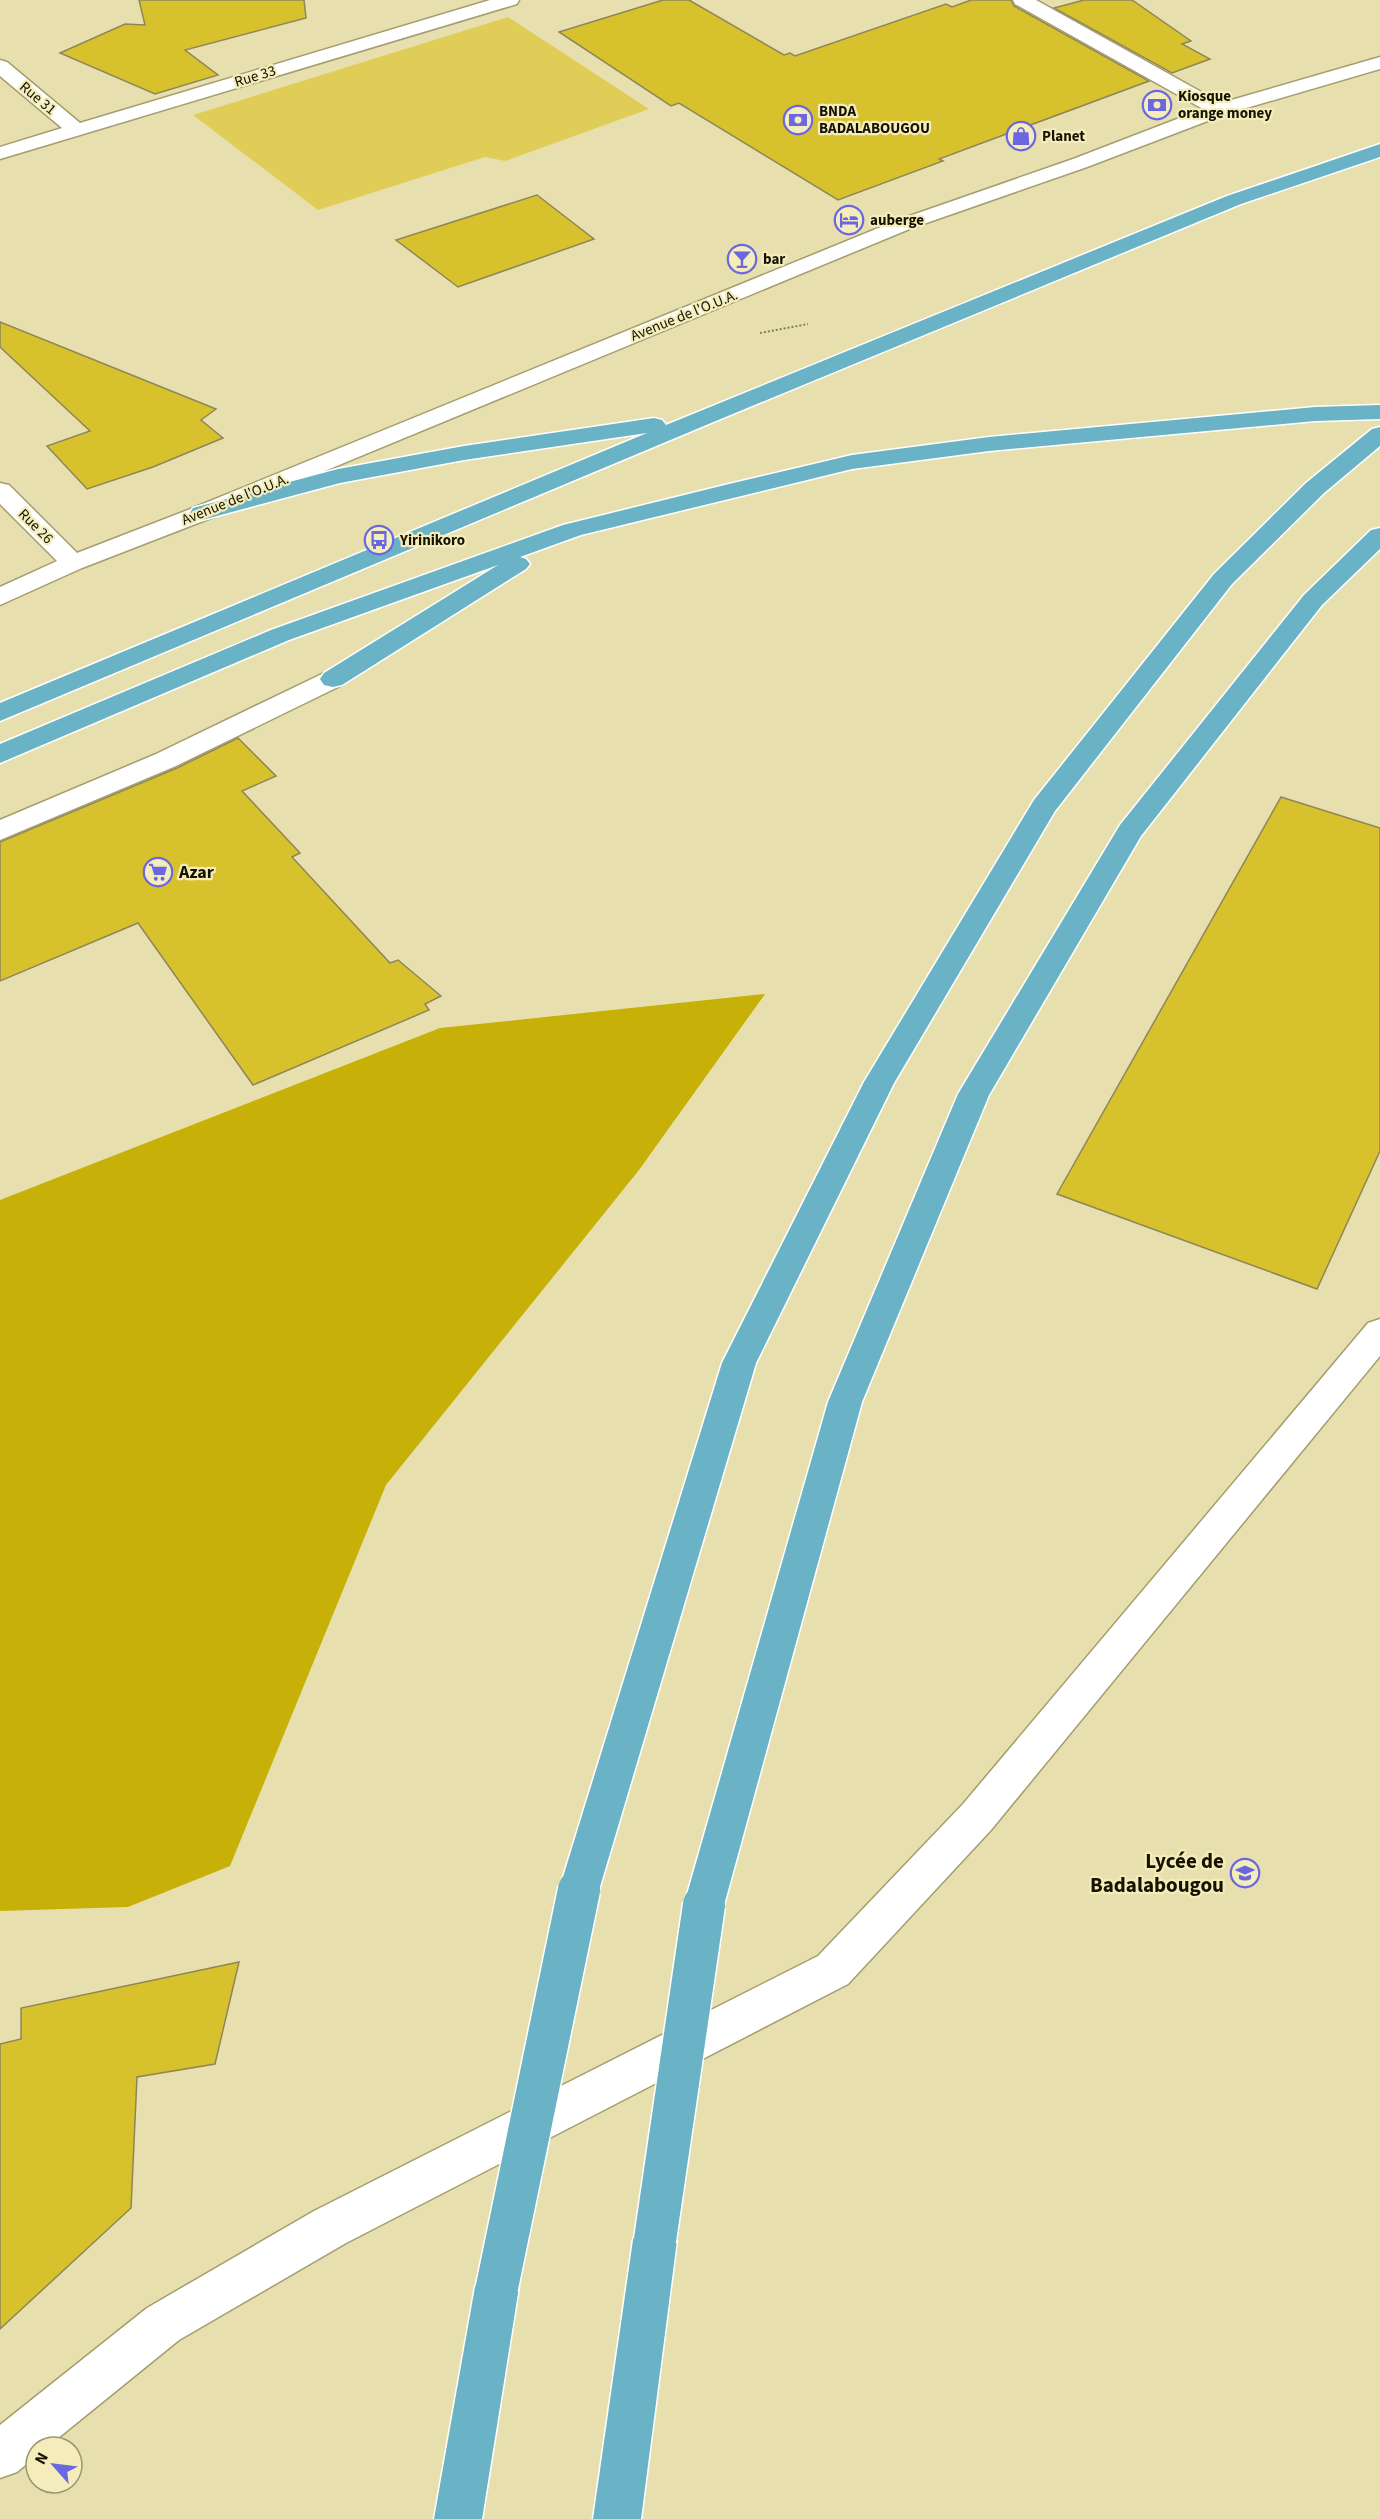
<svg xmlns="http://www.w3.org/2000/svg" width="1380" height="2519" font-family="'Source Sans 3',sans-serif">
<style>
.green{fill:#dfcd58}
.forest{fill:#c7b108}
.building{fill:#d7c22e;stroke:#8e8658;stroke-width:1.5}
.lines{fill:none;stroke-linecap:round;stroke-linejoin:round}
.minor-casing{stroke:#a49d6e;stroke-width:3}
.tertiary-casing{stroke:#a49d6e;stroke-width:3}
.trunk-casing{stroke:#fff;stroke-width:3}
.path{stroke:#807b5a;stroke-width:2;stroke-dasharray:2 2;stroke-linecap:butt}
.minor{fill:#fff;fill-rule:evenodd}
.tertiary{fill:#fff;fill-rule:evenodd}
.trunk{fill:#6ab2c6;fill-rule:evenodd}
.trunk-bridge-casing{stroke:#fff;stroke-width:45;stroke-linecap:butt}
.trunk-bridge{stroke:#6ab2c6;stroke-width:42}
.labels{text-anchor:middle;stroke-width:4.5;stroke-linejoin:round;paint-order:stroke}
.far-street-label{font-size:15px;fill:#161303;stroke:#f4edbb}
.far-poi-label{font-size:15px;font-weight:bold;fill:#161303;stroke:#f4edbb;text-anchor:start}
.poi-label{font-size:18px;font-weight:bold;fill:#161303;stroke:#f4edbb;text-anchor:start}
.near-poi-label{font-size:21px;font-weight:bold;fill:#161303;stroke:#f4edbb;text-anchor:end}
</style>
<rect width="100%" height="100%" fill="#e7e0ae"/>
<!-- green -->
<path class="green" d="M508 17 649 109 505 161 485 157 318 210 193 115Z"/>
<!-- forest -->
<path class="forest" d="M765 994 639 1170 386 1485 230 1866 128 1907 0 1911V1200L440 1028Z"/>
<!-- building -->
<path class="building" d="M139 0H304L306 18 185 50 218 75 155 94 60 53 125 24 145 25Z
M663 0H689L784 55 790 53 795 56 946 4 952 7 971 0H1011L1014 6 1149 81 939 159 943 161 838 200 679 103 671 106 559 32Z
M1084 0H1132L1191 41 1182 44 1210 59 1172 73 1054 8Z
M537 195 594 239 458 287 396 240Z
M0 322 216 409 201 420 223 438 153 467 87 489 47 446 90 431 0 347Z
M238 738 276 776 242 791 300 853 292 857 390 963 398 960 441 996 425 1004 429 1010 253 1085 138 923 0 981V842L177 768Z
M1281 797 1380 828V1151L1317 1289 1057 1194Z
M239 1962 215 2064 137 2077 131 2208 0 2329V2044L21 2039V2008Z"/>
<g class="lines">
<!-- minor casing -->
<g class="minor-casing">
<path id="minor" d="M490 0H519L517 4 0 159V147L62 128 0 76V60L7 62 80 123Z
M1013 0H1036L1221 103 1380 57V69L1226 114 1087 167 912 228 211 518 82 568 0 605V587L57 561 0 504V483L9 485 77 553 193 508 898 220 1073 159 1203 109 1015 4Z
M333 671 342 673 346 679 342 685 176 766 0 840V820L156 754 324 673Z"/>
</g>
<!-- tertiary casing -->
<g class="tertiary-casing">
<path id="tertiary" d="M1380 1319V1356L991 1830 848 1984 346 2243 179 2340 47 2447H36V2456L17 2472 0 2478V2425L147 2308 314 2211 818 1956 963 1804 1368 1323Z"/>
</g>
<!-- trunk casing -->
<g class="trunk-casing">
<path id="trunk" d="M1380 144V157L1241 204 711 423 0 721V703L647 433 464 460 340 483 202 520 193 518 190 513 193 508 338 469 464 446 654 418 662 420 666 425 1227 196Z
M1380 405V419L1315 421 989 451 852 469 581 535 520 557 526 559 530 564 526 569 342 685 333 687 324 685 320 679 324 673 498 565 289 640 0 763V744L271 630 563 525 729 484 852 455 989 437 1315 407Z
M1380 427V446L1324 493 1232 584 1055 811 894 1083 756 1363 599 1890 593 1903 579 1909 565 1903 559 1890 722 1363 864 1082 1034 800 1214 574 1306 483 1372 429Z
M1380 528V549L1322 605 1141 836 989 1095 862 1402 724 1905 718 1918 704 1924 690 1918 684 1905 828 1402 958 1094 1120 825 1304 595 1371 530Z
M655 2218 671 2224 677 2240 641 2519H593L633 2240 639 2224Z
M497 2265 513 2271 519 2287 482 2519H434L475 2287 481 2271Z"/>
</g>
<!-- path -->
<path class="path" d="M760 333 808 324"/>
<!-- minor -->
<use href="#minor" class="minor"/>
<!-- tertiary -->
<use href="#tertiary" class="tertiary"/>
<!-- trunk -->
<use href="#trunk" class="trunk"/>
<!-- trunk-bridge casing -->
<g class="trunk-bridge-casing">
<path id="trunk-bridge" d="M655 2240 704 1905
M497 2287 579 1890"/>
</g>
<!-- trunk-bridge -->
<use href="#trunk-bridge" class="trunk-bridge"/>
</g>
<!-- icons -->
<defs>
<g id="bank-ring" transform="scale(1.5)"><circle r="9.5" fill="#f4edbb" stroke="#6b67e1" stroke-width="1.5"/><path d="M-6-4H6V4H-6ZM0-2.3a2.3 2.3 0 1 0 0 4.6a2.3 2.3 0 1 0 0-4.6Z" fill="#6b67e1"/></g>
<g id="shop-ring" transform="scale(1.5)"><circle r="9.5" fill="#f4edbb" stroke="#6b67e1" stroke-width="1.5"/><path d="M-5-2.5h2.3a2.7 3.5 0 0 1 5.4 0H5L5.5 6h-11ZM-1.5-2.5h3a1.5 2.3 0 0 0-3 0Z" fill="#6b67e1"/></g>
<g id="hotel-ring" transform="scale(1.5)"><circle r="9.5" fill="#f4edbb" stroke="#6b67e1" stroke-width="1.5"/><path d="M-6-4.5h1.5V1H6V5H4.5V3h-9V5H-6ZM-4 0a1.8 1.8 0 1 1 3.6 0ZM.5 0V-2.5h3Q6-2.5 6 0Z" fill="#6b67e1"/></g>
<g id="bar-ring" transform="scale(1.5)"><circle r="9.5" fill="#f4edbb" stroke="#6b67e1" stroke-width="1.5"/><path d="M-6-5H6L.8 .8V4.5H3.5V6h-7V4.5H-.8V.8Z" fill="#6b67e1"/></g>
<g id="bus-ring" transform="scale(1.5)"><circle r="9.5" fill="#f4edbb" stroke="#6b67e1" stroke-width="1.5"/><path d="M-5-6H5V4H4V6H2V4H-2V6H-4V4H-5ZM-3.5-4V0h7V-4ZM-3.5 1.2v1.5H-2V1.2ZM2 1.2v1.5H3.5V1.2Z" fill="#6b67e1"/></g>
<g id="supermarket-ring" transform="scale(1.5)"><circle r="9.5" fill="#f4edbb" stroke="#6b67e1" stroke-width="1.5"/><path d="M-6-5.5h2.5l.6 2H6L4.5 2H-2.5L-4.4-4H-6ZM-1.5 3.2a1.3 1.3 0 1 0 .1 0ZM3 3.2a1.3 1.3 0 1 0 .1 0Z" fill="#6b67e1"/></g>
<g id="school-ring" transform="scale(1.5)"><circle r="9.5" fill="#f4edbb" stroke="#6b67e1" stroke-width="1.5"/><path d="M0-5L7-2L0 1L-7-2ZM-4 1L0 2.5L4 1V4Q0 6-4 4Z" fill="#6b67e1"/></g>
</defs>
<g fill-rule="evenodd">
<use href="#bank-ring" x="1157" y="105"/>
<use href="#bank-ring" x="798" y="120"/>
<use href="#shop-ring" x="1021" y="136"/>
<use href="#hotel-ring" x="849" y="220"/>
<use href="#bar-ring" x="742" y="259"/>
<use href="#bus-ring" x="379" y="540"/>
<use href="#supermarket-ring" x="158" y="872"/>
<use href="#school-ring" x="1245" y="1873"/>
</g>
<g class="labels">
<!-- far-street labels -->
<g class="far-street-label">
<text transform="translate(255 76) rotate(-17)" y="5">Rue 33</text>
<text transform="translate(38 98) rotate(40)" y="5">Rue 31</text>
<text transform="translate(684 315) rotate(-22)" y="5">Avenue de l'O.U.A.</text>
<text transform="translate(235 499) rotate(-22)" y="5">Avenue de l'O.U.A.</text>
<text transform="translate(36 526) rotate(45)" y="5">Rue 26</text>
</g>
<!-- far-poi labels -->
<g class="far-poi-label">
<text x="1178" y="101">Kiosque<tspan x="1178" dy="17">orange money</tspan></text>
<text x="819" y="116">BNDA<tspan x="819" dy="17">BADALABOUGOU</tspan></text>
<text x="1042" y="141">Planet</text>
<text x="870" y="225">auberge</text>
<text x="763" y="264">bar</text>
<text x="400" y="545">Yirinikoro</text>
</g>
<!-- poi labels -->
<g class="poi-label">
<text x="179" y="878">Azar</text>
</g>
<!-- near-poi labels -->
<g class="near-poi-label">
<text x="1224" y="1868">Lycée de<tspan x="1224" dy="24">Badalabougou</tspan></text>
</g>
</g>
<!-- north arrow -->
<g transform="translate(54 2465) rotate(298)"><circle r="28" fill="#f4edbb" stroke="#9b9671" stroke-width="1.5"/>
<path d="M0-4.5L10 22L0 15L-10 22Z" fill="#6b67e1"/>
<text y="-9" font-size="16" font-weight="bold" text-anchor="middle" fill="#161303">N</text>
</g>
</svg>
